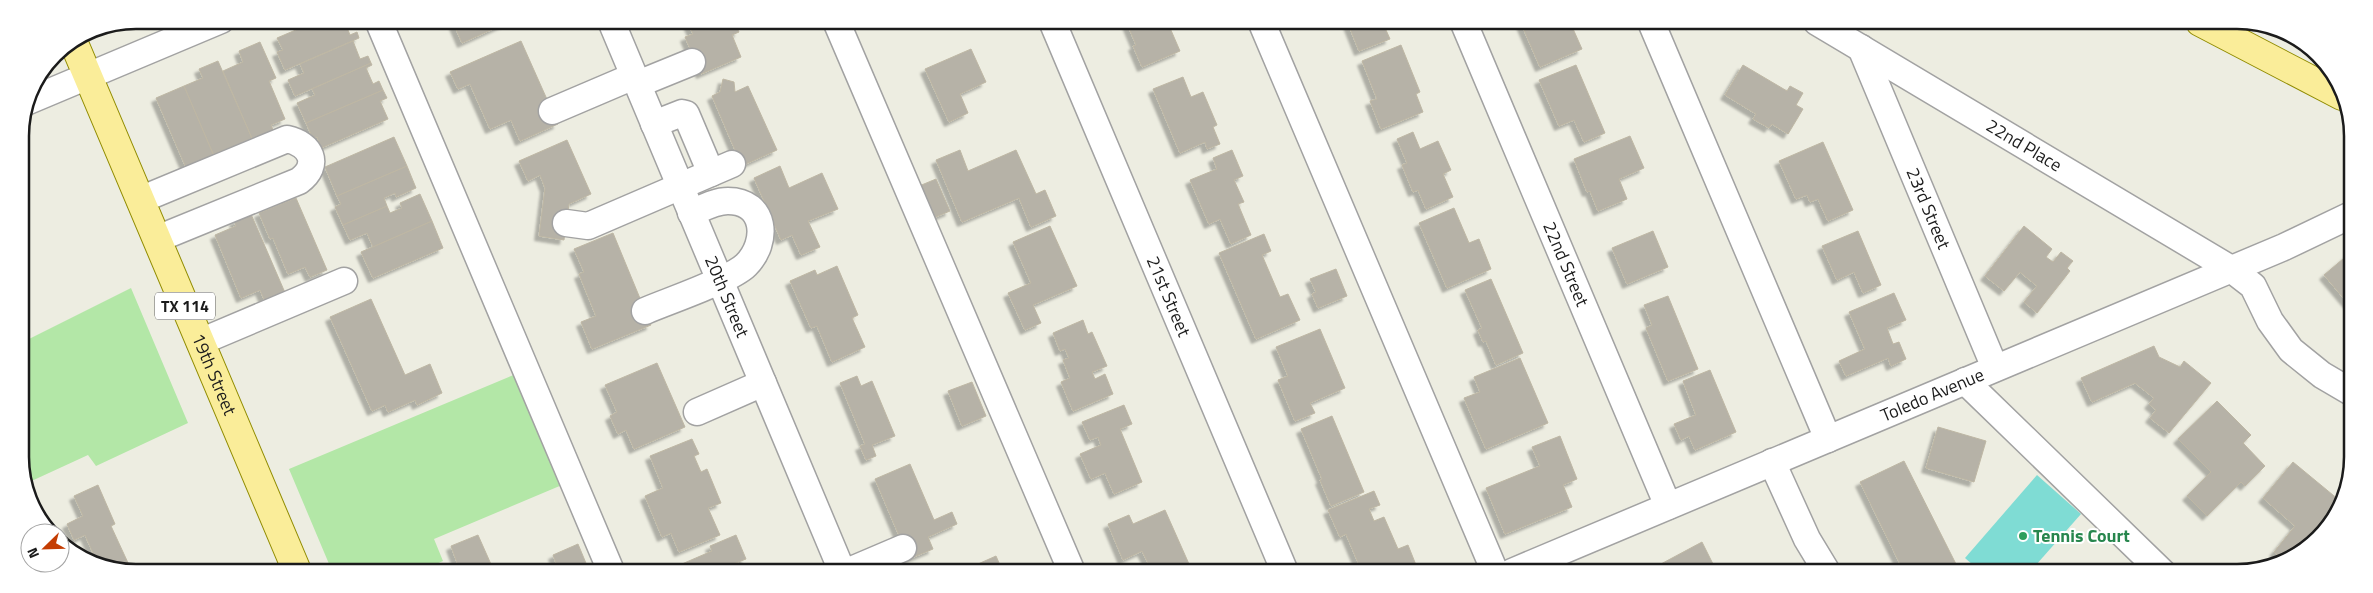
<svg xmlns="http://www.w3.org/2000/svg" width="2373" height="593" font-family="'Titillium Web',sans-serif">
<style>
.grass{fill:#b3e7a7}
.pitch{fill:#7fdcd4}
.building{fill:#b6b2a7;stroke:#beb7a4;filter:url(#shadow)}
.lines{fill:none;stroke-linecap:round;stroke-linejoin:round}
.minor-casing{stroke:#a2a2a2;stroke-width:29}
.major-casing{stroke:#918c02;stroke-width:30}
.minor{stroke:#fff;stroke-width:26}
.major{stroke:#faed99;stroke-width:28}
.leisure-dot{fill:#2e9e5b;stroke:#fff;stroke-width:2}
.labels{text-anchor:middle;stroke-width:4;stroke-linejoin:round;paint-order:stroke}
.shield{fill:#fff;stroke:#5f5f5f;stroke-width:1}
.shield-label{font-size:16px;font-weight:bold;fill:#1b1b1b}
.street-label{font-size:18px;fill:#1b1b1b;stroke:#fff}
.leisure-label{font-size:18px;font-weight:bold;fill:#27864d;stroke:#fff;text-anchor:start}
.rim{fill:none;stroke:#1b1b1b;stroke-width:2.5}
</style>
<defs>
<filter id="shadow"><feDropShadow dx="-4.5" dy="4.5" stdDeviation="1" flood-color="#0004"/></filter>
</defs>
<rect width="100%" height="100%" fill="#edede1"/>
<!-- grass -->
<path class="grass" d="M131 288 188 423 96 466 88 455 25 484 22 480 21 343Z
M516 374 562 485 434 539 443 561 420 571H332L289 469Z"/>
<!-- pitch -->
<path class="pitch" d="M2037 475 2081 514 2029 573H1982L1965 558Z"/>
<!-- building -->
<path class="building" d="M319 20H344L350 35 357 32 359 38 285 70 277 52 283 50 277 38Z
M452 20H513L462 43Z
M687 21H734L739 32 732 35 741 57 701 74 685 37 693 34Z
M1126 21H1167L1180 51 1142 67 1133 46 1136 45Z
M1347 21H1382L1390 39 1359 51Z
M1520 21 1570 22 1582 49 1540 67Z
M353 41 360 59 368 56 371 63 295 96 288 80 304 73 300 64Z
M521 41 558 124 520 141 511 120 490 129 470 84 458 89 450 72Z
M260 42 276 78 269 81 285 119 271 125 275 135 254 143 223 71 243 62 239 51Z
M1401 45 1420 92 1416 94 1423 112 1381 129 1370 101 1377 99 1362 61Z
M971 49 986 82 960 94 968 113 949 122 925 69Z
M218 61 254 143 234 152 232 147 213 154 184 86 203 78 199 69Z
M371 63 372 65 366 68 373 84 379 81 383 90 306 123 297 103 315 95 312 89Z
M1576 65 1605 133 1584 142 1574 120 1559 126 1539 80Z
M1743 65 1787 91 1790 86 1803 93 1796 105 1803 109 1788 134 1772 124 1769 128 1753 119 1756 114 1725 95Z
M1183 77 1191 97 1203 92 1217 125 1213 127 1220 144 1207 149 1205 142 1180 153 1153 89Z
M723 79 734 82 735 92 748 86 777 150 739 167 731 152 735 150 712 96 720 92Z
M184 86 215 158 187 170 156 98Z
M383 90 387 98 380 101 388 119 321 148 317 137 313 139 306 123Z
M1413 132 1420 149 1438 141 1451 170 1443 174 1453 197 1426 209 1418 190 1413 192 1402 165 1407 163 1397 139Z
M1630 136 1644 168 1619 179 1627 199 1598 211 1590 191 1587 192 1574 159Z
M394 137 407 166 337 196 325 167Z
M567 140 591 194 569 204 564 240 539 236 545 188 540 175 528 181 519 161Z
M1823 142 1853 210 1828 221 1818 199 1810 202 1807 195 1796 199 1779 161Z
M960 150 968 171 1016 150 1036 194 1045 190 1056 216 1031 227 1019 198 962 222 936 160Z
M1232 150 1243 176 1234 180 1244 202 1238 204 1251 235 1231 244 1220 219 1209 224 1190 180 1217 169 1213 158Z
M407 166 416 188 396 197 395 193 384 198 387 206 343 225 335 207 341 204 337 196Z
M780 166 789 188 822 173 838 209 808 221 820 247 801 255 792 235 781 240 754 178Z
M936 179 950 211 926 221 912 189Z
M420 194 432 221 373 247 367 233 350 240 343 225 387 206 390 213 402 208 400 203Z
M296 198 327 270 310 277 305 267 288 274 273 238 270 239 259 213Z
M1454 208 1469 243 1479 239 1491 269 1447 288 1419 223Z
M251 214 286 295 266 304 260 290 241 298 215 235 236 226 234 221Z
M432 221 443 248 373 278 361 252Z
M1050 226 1077 286 1033 305 1041 323 1025 330 1008 293 1031 283 1013 242Z
M2024 226 2052 249 2046 257 2053 262 2061 252 2073 261 2067 268 2070 271 2037 313 2024 302 2037 286 2020 272 2004 291 1985 276Z
M1653 231 1668 267 1627 284 1612 248Z
M1858 231 1881 285 1863 293 1854 272 1837 280 1822 246Z
M613 233 651 325 592 349 581 322 596 316 579 274 584 272 574 249Z
M1264 234 1271 251 1262 255 1280 297 1288 294 1300 320 1256 339 1219 253Z
M2350 253 2351 255V307L2324 275Z
M837 266 858 315 852 318 865 347 832 362 817 326 811 328 790 281 815 270 817 275Z
M1336 269 1347 296 1318 308 1312 294 1316 292 1310 279Z
M1491 279 1523 353 1496 365 1486 341 1483 342 1478 330 1482 328 1465 290Z
M1894 293 1906 320 1887 328 1893 344 1899 342 1906 359 1891 366 1888 358 1846 376 1839 361 1865 349 1849 312Z
M1668 296 1698 369 1668 381 1646 328 1652 325 1644 305Z
M21 297 29 316 21 320Z
M371 299 405 375 430 364 442 393 417 405 415 400 388 412 385 405 372 411 330 317Z
M1083 320 1088 334 1092 332 1107 366 1092 372 1095 379 1105 374 1113 394 1073 411 1061 382 1070 378 1063 360 1069 358 1065 349 1060 351 1053 333Z
M1320 329 1345 388 1310 403 1315 413 1295 421 1278 380 1288 376 1276 347Z
M2154 346 2159 357 2180 367 2184 361 2211 383 2169 433 2150 418 2156 410 2149 404 2154 398 2135 383 2092 402 2081 378Z
M1520 358 1548 423 1486 449 1464 398 1480 392 1474 377Z
M657 363 685 427 634 449 626 430 618 434 610 416 617 412 605 385Z
M1710 370 1736 432 1695 450 1689 436 1681 440 1674 424 1696 415 1683 381Z
M857 376 861 386 872 381 895 436 872 445 876 456 866 460 860 446 865 444 840 383Z
M972 382 986 416 962 426 948 391Z
M2217 401 2251 435 2243 443 2265 466 2245 486 2241 482 2207 516 2187 496 2211 472 2178 439Z
M1124 405 1132 424 1120 429 1142 482 1114 494 1105 473 1091 479 1080 454 1101 445 1098 437 1090 440 1082 422Z
M1332 416 1364 492 1331 506 1320 480 1322 479 1301 429Z
M1938 427 1986 441 1974 482 1926 468Z
M1560 436 1577 479 1563 485 1572 507 1505 534 1486 488 1540 466 1532 447Z
M692 439 699 454 694 456 701 472 707 469 721 503 708 508 720 535 679 552 671 533 662 537 645 496 663 488 650 456Z
M1904 461 1957 566 1944 572H1904L1860 482Z
M2293 462 2339 500 2313 544 2281 558 2274 552 2295 526 2263 498Z
M910 464 934 520 952 512 957 524 928 537 933 549 909 559 875 479Z
M98 485 115 524 111 526 129 565 116 571 88 557 93 553 85 535 74 540 67 524 83 516 74 496Z
M1374 491 1380 505 1369 509 1374 521 1384 517 1398 549 1408 545 1418 570 1413 572H1362L1346 534 1340 537 1328 510Z
M1165 510 1189 564 1171 572H1143L1141 566 1148 563 1142 551 1123 560 1108 524 1129 515 1133 524Z
M478 535 494 571H460L451 546Z
M736 535 746 559 733 564 737 571H677L675 567 712 551 710 546Z
M1702 542 1717 572H1646Z
M578 544 588 568 581 571H559L553 555Z
M996 556 1003 572H960Z"/>
<g class="lines">
<!-- minor casing -->
<g class="minor-casing">
<g id="minor">
<path d="M378 20 611 571"/>
<path id="s1" d="M611 21 842 571"/>
<path d="M836 21 1072 572"/>
<path id="s2" d="M1052 21 1285 572"/>
<path d="M1261 21 1495 572"/>
<path id="s3" d="M1463 21 1668 506"/>
<path d="M1651 22 1828 439"/>
<path id="s4" d="M1817 22 2231 269 2253 286 2270 321 2291 350 2322 375 2351 392"/>
<path id="s5" d="M1861 48 1995 368"/>
<path d="M638 84 692 62"/>
<path d="M26 102 221 20"/>
<path d="M552 111 634 76"/>
<path d="M654 124 682 113 686 114 711 173"/>
<path d="M140 200 287 139C311 144 321 165 299 181L157 239"/>
<path d="M566 223 588 226 732 164"/>
<path d="M645 311C668 301 731 280 746 265 769 242 766 201 728 201 715 201 703 208 691 213"/>
<path d="M200 342 344 281"/>
<path d="M1965 381 2163 573"/>
<path d="M697 412 763 383"/>
<path d="M1772 462 1807 539 1827 572"/>
<path d="M849 571 903 548"/>
<path id="s6" d="M1512 572 2284 247 2351 215"/>
</g>
</g>
<!-- major casing -->
<g class="major-casing">
<g id="major">
<path d="M2200 22 2342 96"/>
<path id="s7" d="M73 41 297 571"/>
</g>
</g>
<!-- minor -->
<use href="#minor" class="minor"/>
<!-- major -->
<use href="#major" class="major"/>
</g>
<!-- markers -->
<circle class="leisure-dot" cx="2023" cy="536" r="5"/>
<g class="labels">
<!-- shield labels -->
<rect class="shield" x="155" y="292.5" width="60" height="27" rx="4"/>
<g class="shield-label">
<text x="185" y="312">TX 114</text>
</g>
<!-- street labels -->
<g class="street-label">
<text dy="6" stroke="none"><textPath href="#s4" startOffset="241">22nd Place</textPath></text>
<text dy="6" stroke="none"><textPath href="#s5" startOffset="174">23rd Street</textPath></text>
<text dy="6" stroke="none"><textPath href="#s3" startOffset="264">22nd Street</textPath></text>
<text dy="6" stroke="none"><textPath href="#s1" startOffset="299">20th Street</textPath></text>
<text dy="6" stroke="none"><textPath href="#s2" startOffset="299">21st Street</textPath></text>
<text dy="6" stroke="none"><textPath href="#s7" startOffset="362">19th Street</textPath></text>
<text dy="6" stroke="none"><textPath href="#s6" startOffset="456">Toledo Avenue</textPath></text>
</g>
<!-- leisure labels -->
<g class="leisure-label">
<text x="2033" y="542">Tennis Court</text>
</g>
</g>
<!-- crop -->
<path d="M0 0H2373V593H0ZM136 29H2237A107 107 0 0 1 2344 136V457A107 107 0 0 1 2237 564H136A107 107 0 0 1 29 457V136A107 107 0 0 1 136 29Z" fill="#fff" fill-rule="evenodd"/>
<path class="rim" d="M136 29H2237A107 107 0 0 1 2344 136V457A107 107 0 0 1 2237 564H136A107 107 0 0 1 29 457V136A107 107 0 0 1 136 29Z"/>
<!-- north arrow -->
<g transform="translate(45 548) rotate(247)"><circle r="24" fill="#ffffff" stroke="#a4a4a4"/>
<path d="M0-4L9 19L0 12L-9 19Z" fill="#c43d03"/>
<text y="-8" font-size="14" font-weight="bold" text-anchor="middle" fill="#1b1b1b">N</text>
</g>
</svg>
